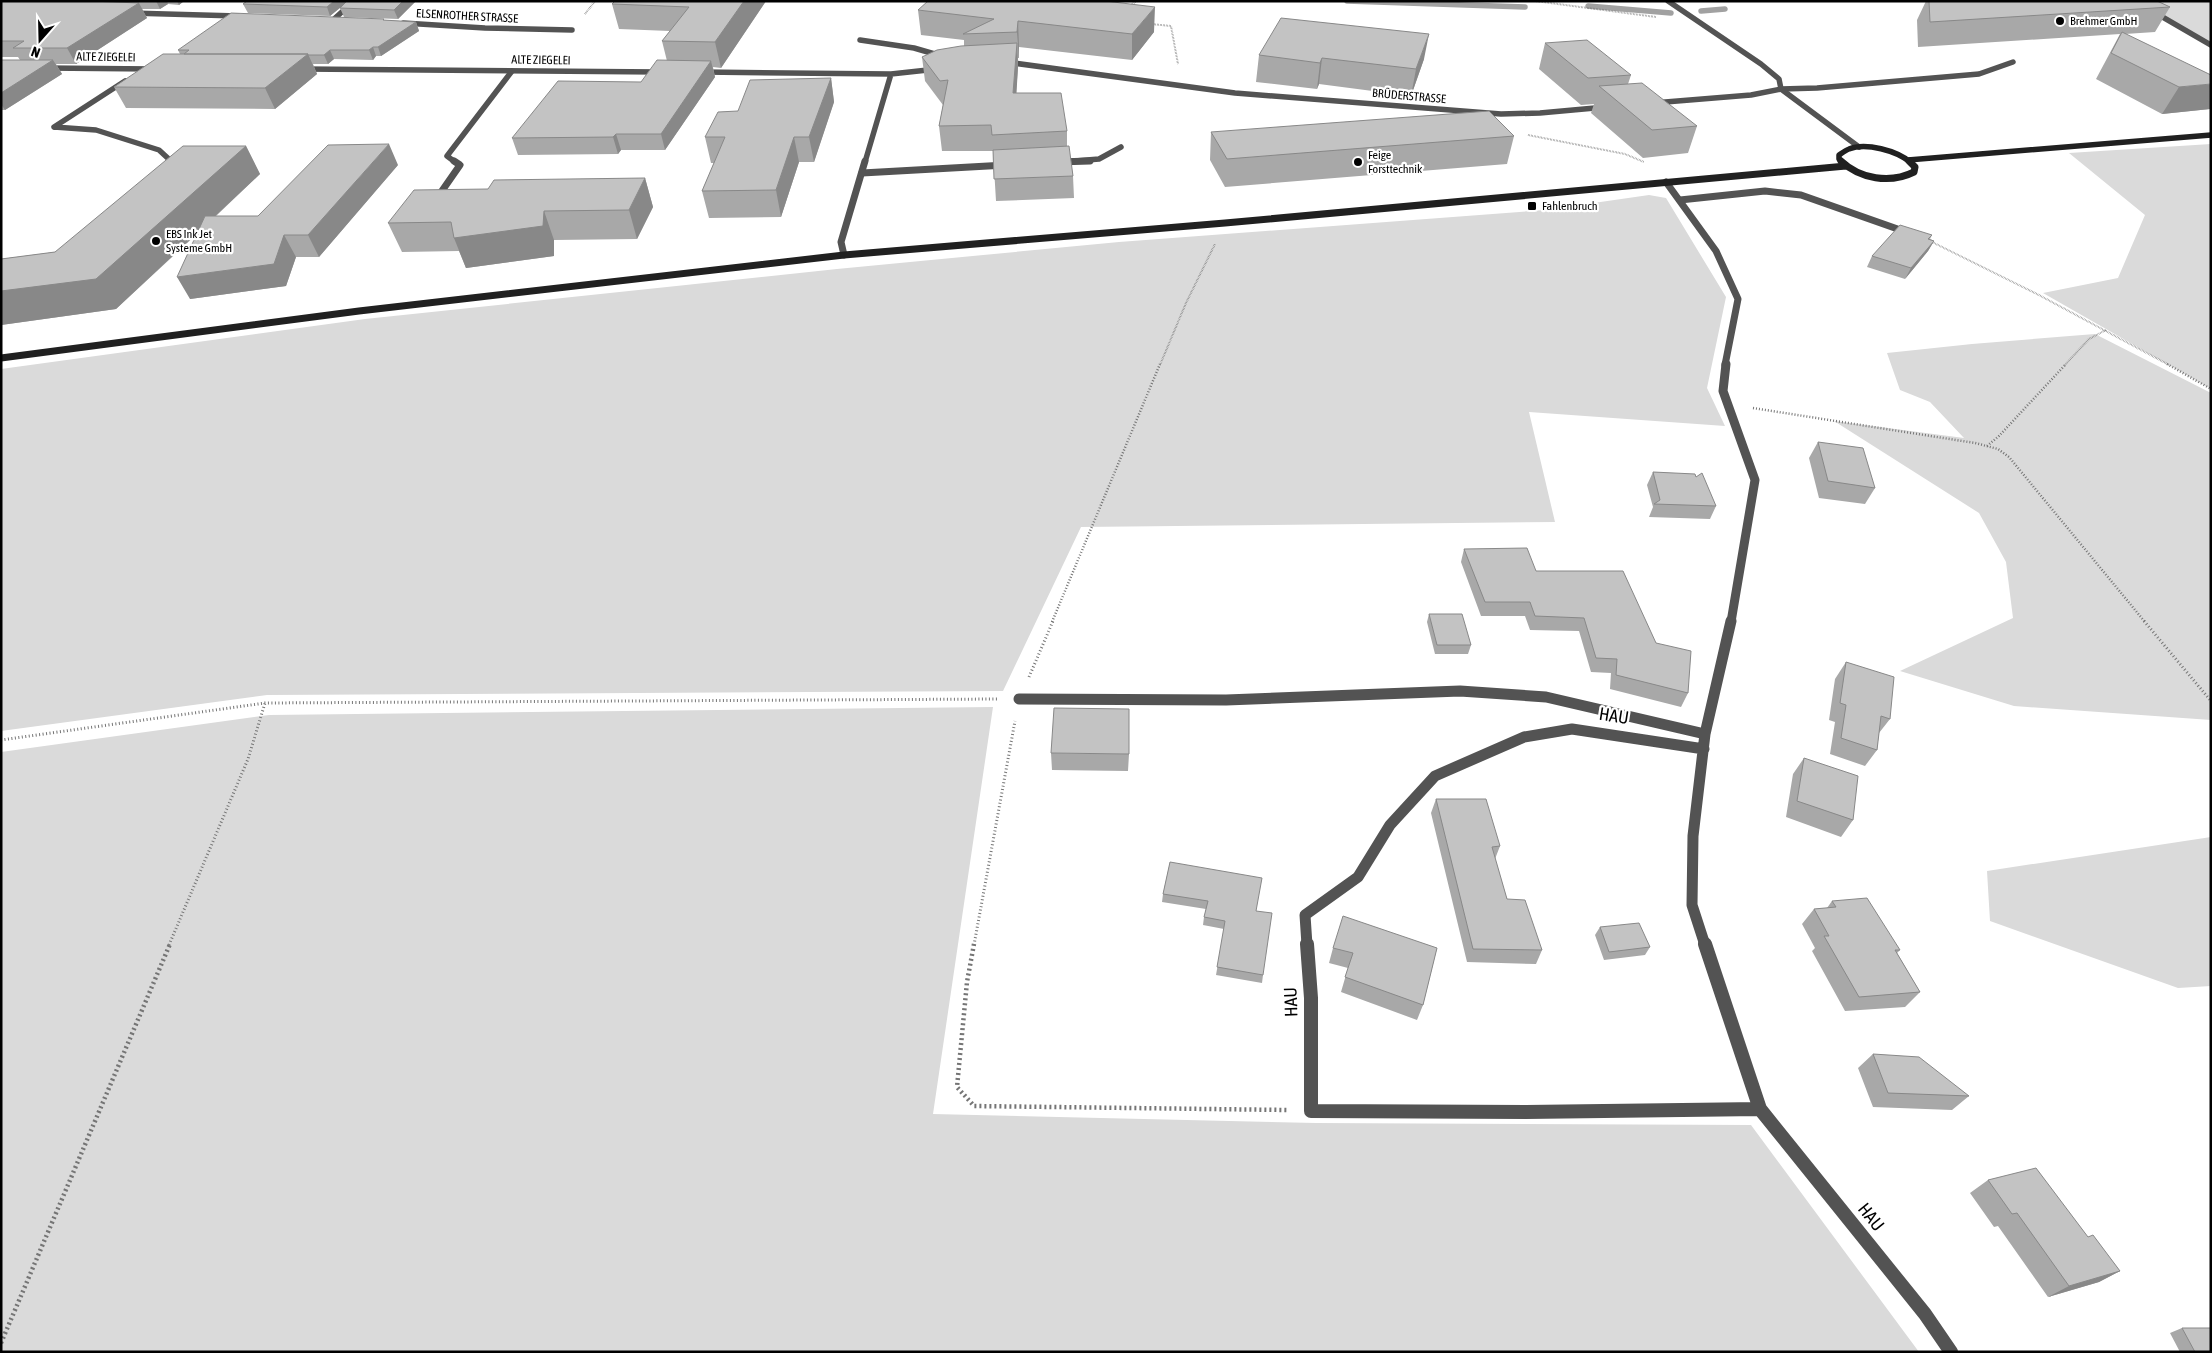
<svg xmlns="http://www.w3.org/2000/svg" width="2212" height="1353" font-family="'Asap Condensed',sans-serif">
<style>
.green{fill:#dadada}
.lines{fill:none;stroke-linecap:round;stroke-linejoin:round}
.stream{stroke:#a1a1a1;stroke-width:5.5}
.path-far3{stroke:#757575;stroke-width:2;stroke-dasharray:0.5 1;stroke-linecap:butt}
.path-far2{stroke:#757575;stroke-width:2.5;stroke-dasharray:1 2;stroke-linecap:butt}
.path-far1{stroke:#757575;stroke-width:3;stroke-dasharray:1 2.5;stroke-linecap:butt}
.path{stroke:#757575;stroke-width:4.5;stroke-dasharray:2 3;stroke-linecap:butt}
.lane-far1{stroke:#535353;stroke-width:5.5}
.lane{stroke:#535353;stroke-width:7}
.street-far4{stroke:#535353;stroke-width:5.5}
.street-far3{stroke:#535353;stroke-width:7}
.street-far2{stroke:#535353;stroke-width:9}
.street-far1{stroke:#535353;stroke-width:11}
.street{stroke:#535353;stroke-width:14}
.secondary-far1{stroke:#202020;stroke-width:5.5}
.secondary{stroke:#202020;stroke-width:7}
.wall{fill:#a8a8a8}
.shaded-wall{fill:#888}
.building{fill:#c3c3c3;stroke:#888}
.poi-dot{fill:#000;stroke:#fff;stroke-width:2}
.labels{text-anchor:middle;stroke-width:4.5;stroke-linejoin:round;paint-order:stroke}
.far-street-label{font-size:12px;fill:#000;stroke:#fff}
.far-poi-label{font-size:12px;fill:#000;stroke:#fff;text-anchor:start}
.near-street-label{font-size:18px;fill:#000;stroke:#fff}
</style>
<rect width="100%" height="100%" fill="#fff"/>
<!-- green -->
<path class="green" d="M2131 1H2211V45Z
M2211 144V389L2043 293 2118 278 2145 215 2069 153Z
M1649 195 1666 198 1726 297 1707 388 1725 426 1529 412 1555 522 1081 527 1003 691 267 695 1 731V369L365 319 837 269 1119 242 1545 210Z
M2095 334 2211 393V720L2014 706 1900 671 2013 618 2006 562 1979 513 1834 421 1964 438 1930 402 1900 390 1887 353 1972 344Z
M993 707 933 1114 1316 1123 1751 1125 1919 1352H1V752L269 715Z
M2211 837V986L2178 988 1990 921 1987 871Z"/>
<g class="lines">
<!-- stream -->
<path class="stream" d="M1347 1 1525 7
M1588 6 1671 13
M1701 11 1725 9"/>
<!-- path-far3 -->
<path class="path-far3" d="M1535 1 1656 17
M1130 5 1137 1
M585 14 595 1
M1151 24 1171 26 1178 64
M1528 135 1625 154 1644 162
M1930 241 2037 294 2169 365
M1160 365 1186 303 1215 244
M2065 365 2089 339 2106 330"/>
<!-- path-far2 -->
<path class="path-far2" d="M2167 364 2211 389
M1753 408 1975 443 1998 449 2009 457 2145 622
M1987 446 1999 436 2066 364
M1052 622 1160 364"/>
<!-- path-far1 -->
<path class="path-far1" d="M2144 621 2211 701
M1029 677 1053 621
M1 740 265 703 998 699
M169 945 248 759 265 703
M974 945 1015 721"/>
<!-- path -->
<path class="path" d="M974 944 967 982 957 1087 974 1106 1287 1110
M1 1343 170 944"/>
<!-- lane-far1 -->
<path class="lane-far1" d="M860 40 914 48 945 57
M1781 89 1817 88 1979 74 2013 62
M54 127 96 130 159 150 172 162
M54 127 125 81
M455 162 447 156 512 71
M1063 162 1099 159 1121 147"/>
<!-- lane -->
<path class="lane" d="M170 161 177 167
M1058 162 1090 161
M862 173 1006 165
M439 198H437L460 165 454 161"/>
<!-- street-far4 -->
<path class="street-far4" d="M2135 1 2211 45
M130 13 238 16
M333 20 354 1
M403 23 485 28 572 30
M1006 62 1235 93 1501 114 1540 113 1606 107
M45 68 153 69
M302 69 660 72
M702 72 891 74 937 69
M1781 89 1859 147
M1653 103 1751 95 1781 89 1779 79 1761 64 1668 1
M865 162 891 74"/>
<!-- street-far3 -->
<path class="street-far3" d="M1666 182 1716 251 1738 299 1725 365
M1680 200 1765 191 1801 195 1909 233
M844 255 841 242 865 161"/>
<!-- street-far2 -->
<path class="street-far2" d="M1726 364 1723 391 1755 480 1731 622"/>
<!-- street-far1 -->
<path class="street-far1" d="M1019 699 1226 700 1460 691 1546 697 1705 734
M1307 945 1305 915 1358 877 1390 825 1435 776 1524 737 1572 729 1704 749
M1705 945 1692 905 1693 836 1705 734 1731 621"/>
<!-- street -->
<path class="street" d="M1307 944 1311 998V1111L1526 1112 1760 1109
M1705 944 1760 1109 1925 1314 1951 1352"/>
<!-- secondary-far1 -->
<path class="secondary-far1" d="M1908 160 2211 135
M1842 162 1839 159V155C1842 153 1846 150 1849 149 1866 142 1897 151 1910 162"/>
<!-- secondary -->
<path class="secondary" d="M1841 161C1860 179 1890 184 1914 172L1915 167 1909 161
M1 358 359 311 844 255 1225 223 1846 166"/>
</g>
<!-- wall -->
<path class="wall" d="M1 1H184L179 5 168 4 160 9H142L147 18 76 64H56L62 74 5 110H1V60H20L18 57H1Z
M247 1H416L398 19 344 17 340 8 330 16 248 13 243 4Z
M615 1H766L721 68 713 67 715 77 665 150H621L618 154 518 155 512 138 641 82 667 61 662 41 670 31 619 29 612 4Z
M1926 1H2157L2170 7 2155 32 2125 34 2210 109 2162 114 2096 79 2120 34 1918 47 1917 20Z
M918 10 1154 32 1132 60 1019 47V58H1018V67L1016 93 1067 131V146L1073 176 1074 198 996 201 993 151H942L939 126 943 105 925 81 922 57 964 46V40L921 35Z
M385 20 416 22 419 31 381 56H376L373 60 334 59 328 64H313L317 74 275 109 126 108 114 87 180 54 178 50Z
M1545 43 1631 75 1628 84 1697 126 1688 153 1643 158 1591 113 1594 104 1581 105 1539 69Z
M1259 55 1424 59 1411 96 1319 84 1317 89 1256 82Z
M831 78 834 102 814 162H799L781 217 709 218 702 191 714 163H711L705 137 738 111Z
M1211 132 1514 136 1507 164 1225 187 1210 160Z
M246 146 260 174 216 216H258L398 165 319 257H296L286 286 190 299 197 234 116 309 1 325V259L55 252Z
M645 178 653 207 637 239 554 240V256L466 268 459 251 402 252 388 223 488 189Z
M1932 235 1930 239 1934 241 1928 251 1905 279 1867 267 1872 256Z
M1818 442 1875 488 1865 504 1819 498 1809 458Z
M1653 472 1696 477 1716 506 1710 519 1649 517 1653 507 1647 485Z
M1464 549 1536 571 1656 643 1688 693 1681 707 1610 689 1611 673 1591 672 1579 631 1530 630 1525 616H1481L1461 562Z
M1429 614 1471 645 1468 654H1435L1427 622Z
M1846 662 1890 719 1879 733 1877 750 1865 766 1830 754 1835 722 1829 720 1835 679Z
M1051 753 1129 754 1128 771 1052 770Z
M1804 758 1853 820 1841 837 1786 817 1793 774Z
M1436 799 1500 846 1495 859 1507 899 1542 950 1536 964 1467 962 1431 813Z
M1170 862 1256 911 1263 975 1262 983 1216 975 1224 929 1203 925 1204 917 1206 909 1162 902 1163 894Z
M1832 901 1900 950 1897 953 1920 992 1905 1007 1845 1011 1812 951 1815 948 1802 924 1814 909 1827 908Z
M1600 927 1650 947 1645 955 1604 960 1595 935Z
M1333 948H1437L1423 1005 1417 1020 1341 992 1348 968 1329 963Z
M1873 1054 1969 1096 1952 1110 1873 1107 1858 1068Z
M1988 1180 2088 1237 2120 1271 2099 1282 2048 1297 1998 1226 1994 1227 1970 1193Z
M2182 1328 2211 1352H2180L2170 1333Z"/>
<!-- shaded-wall -->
<path class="shaded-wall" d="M156 1H167L168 4 160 9Z
M177 1H184L179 5Z
M334 1H348L330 16 327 7Z
M403 1H416L398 19 394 10Z
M744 1H766L721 68 715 42Z
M139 3 147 18 76 64 67 48Z
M1155 7 1154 32 1132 60V34Z
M1018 21 1019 47V58L1017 32Z
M416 22 419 31 381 56 378 47Z
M1429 34 1424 59 1411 96 1416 69Z
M1017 43 1018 67 1015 118 1013 93Z
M373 47 376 56 373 60 369 50Z
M330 50 334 59 328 64 324 55Z
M308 54 317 74 275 109 265 88Z
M1322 58 1319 84 1317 89 1320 63Z
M53 60 62 74 5 110 1 104V93Z
M711 61 715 77 665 150 661 134Z
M831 78 834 102 814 162 809 137Z
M2211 84V108L2210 109 2162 114 2179 87Z
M616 134 621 150 618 154 613 137Z
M794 137 799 162 781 217 776 190Z
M389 144 398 165 319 257 308 235Z
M246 146 260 174 116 309 1 325V291Z
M645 178 653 207 637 239 629 210Z
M544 211 554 240V256L466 268 454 238Z
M284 235 296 257 286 286 190 299 177 277Z
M1934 241 1928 251 1905 279 1911 268Z
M2120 1271 2099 1282 2048 1297 2069 1286Z"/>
<!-- building -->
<path class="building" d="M1 1H90L139 3 67 48H13L24 41H1Z
M247 1H334L327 7 243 4Z
M347 1H403L394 10 340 8Z
M615 1H744L715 42 662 41 689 7 612 4Z
M928 1H1105L1155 7 1132 34 1018 21 1017 32 963 34 994 19 918 10Z
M1929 1H2157L2170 7 1930 22Z
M231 13 384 19 383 20 416 22 378 47H373L369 50H330L324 55H308V54H184L189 50H178Z
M1281 18 1429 34 1416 69 1322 58 1320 63 1259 55Z
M2122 32 2211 75V84L2179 87 2111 53Z
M1587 40 1631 75 1588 78 1545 43Z
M1017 43 1013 93H1061L1067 131 992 135 991 125 939 126 948 80 940 81 922 57 937 50 961 46Z
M163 54H308L265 88 114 87Z
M1 60H53L1 93Z
M657 60 711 61 661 134H616L613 137 512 138 558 81 641 82Z
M831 78 809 137H794L776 190 702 191 725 137H705L718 112 738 111 750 80Z
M1642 83 1697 126 1652 130 1599 86Z
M1489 111 1514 136 1227 159 1211 132Z
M389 144 308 235H284L274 264 177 277 205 216H258L328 145Z
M183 146H246L96 279 1 291V259L55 252Z
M1069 146 1073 176 994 179 993 150Z
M645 178 629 210 544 211 543 226 454 238 451 222 388 223 414 190 488 189 494 180Z
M1900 225 1932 235 1928 239 1934 241 1911 268 1872 256Z
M1818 442 1863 448 1875 488 1828 481Z
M1653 472 1695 474 1696 477 1702 473 1716 506 1654 504 1660 500Z
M1527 548 1536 571H1623L1656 643 1691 651 1688 693 1616 675 1617 659 1596 658 1584 618 1535 616 1530 602H1485L1464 549Z
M1429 614H1462L1471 645H1437Z
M1846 662 1894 677 1890 719 1881 716 1877 750 1841 738 1846 705 1840 703Z
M1054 708 1129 709V754L1051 753Z
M1804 758 1858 776 1853 820 1797 801Z
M1436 799H1486L1500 846 1492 847 1507 899 1525 900 1542 950 1473 949Z
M1170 862 1262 878 1256 911 1272 913 1263 975 1217 967 1225 921 1204 917 1208 901 1163 894Z
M1867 898 1900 950H1895L1920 992 1859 997 1824 936H1829L1814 909 1836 907 1832 901Z
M1343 916 1437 948 1423 1005 1345 977 1353 953 1333 948Z
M1639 923 1650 947 1609 952 1600 927Z
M1873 1054 1919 1057 1969 1096 1888 1093Z
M2036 1168 2088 1237 2093 1235 2120 1271 2069 1286 2017 1213 2012 1214 1988 1180Z
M2182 1328H2211V1352H2195Z"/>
<!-- markers -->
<g class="poi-dot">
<circle cx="2060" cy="21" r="5"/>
<circle cx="1358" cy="162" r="5"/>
<rect x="1527" y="201" width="10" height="10" rx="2.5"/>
<circle cx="156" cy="241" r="5"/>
</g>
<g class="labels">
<!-- far-street labels -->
<g class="far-street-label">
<text transform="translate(467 16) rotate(3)" y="4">ELSENROTHER STRASSE</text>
<text transform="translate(106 57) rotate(1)" y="4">ALTE ZIEGELEI</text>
<text transform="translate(541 60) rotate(1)" y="4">ALTE ZIEGELEI</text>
<text transform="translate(1409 96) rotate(5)" y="4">BRÜDERSTRASSE</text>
</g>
<!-- far-poi labels -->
<g class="far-poi-label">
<text x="2070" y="25">Brehmer GmbH</text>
<text x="1368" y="159">Feige<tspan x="1368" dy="14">Forsttechnik</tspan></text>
<text x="1542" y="210">Fahlenbruch</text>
<text x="166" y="238">EBS Ink Jet<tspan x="166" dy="14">Systeme GmbH</tspan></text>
</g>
<!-- near-street labels -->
<g class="near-street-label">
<text transform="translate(1614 716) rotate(9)" y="6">HAU</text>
<text transform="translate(1291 1002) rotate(-92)" y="6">HAU</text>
<text transform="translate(1871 1217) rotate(51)" y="6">HAU</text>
</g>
</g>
<!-- border -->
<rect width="2212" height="1353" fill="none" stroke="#000000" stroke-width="5"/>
<!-- north arrow -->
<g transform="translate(40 40) rotate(200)" stroke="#ffffff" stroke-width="4" paint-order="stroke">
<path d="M0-4L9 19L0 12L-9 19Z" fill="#000000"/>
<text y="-8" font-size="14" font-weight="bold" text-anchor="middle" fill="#000000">N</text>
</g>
</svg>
